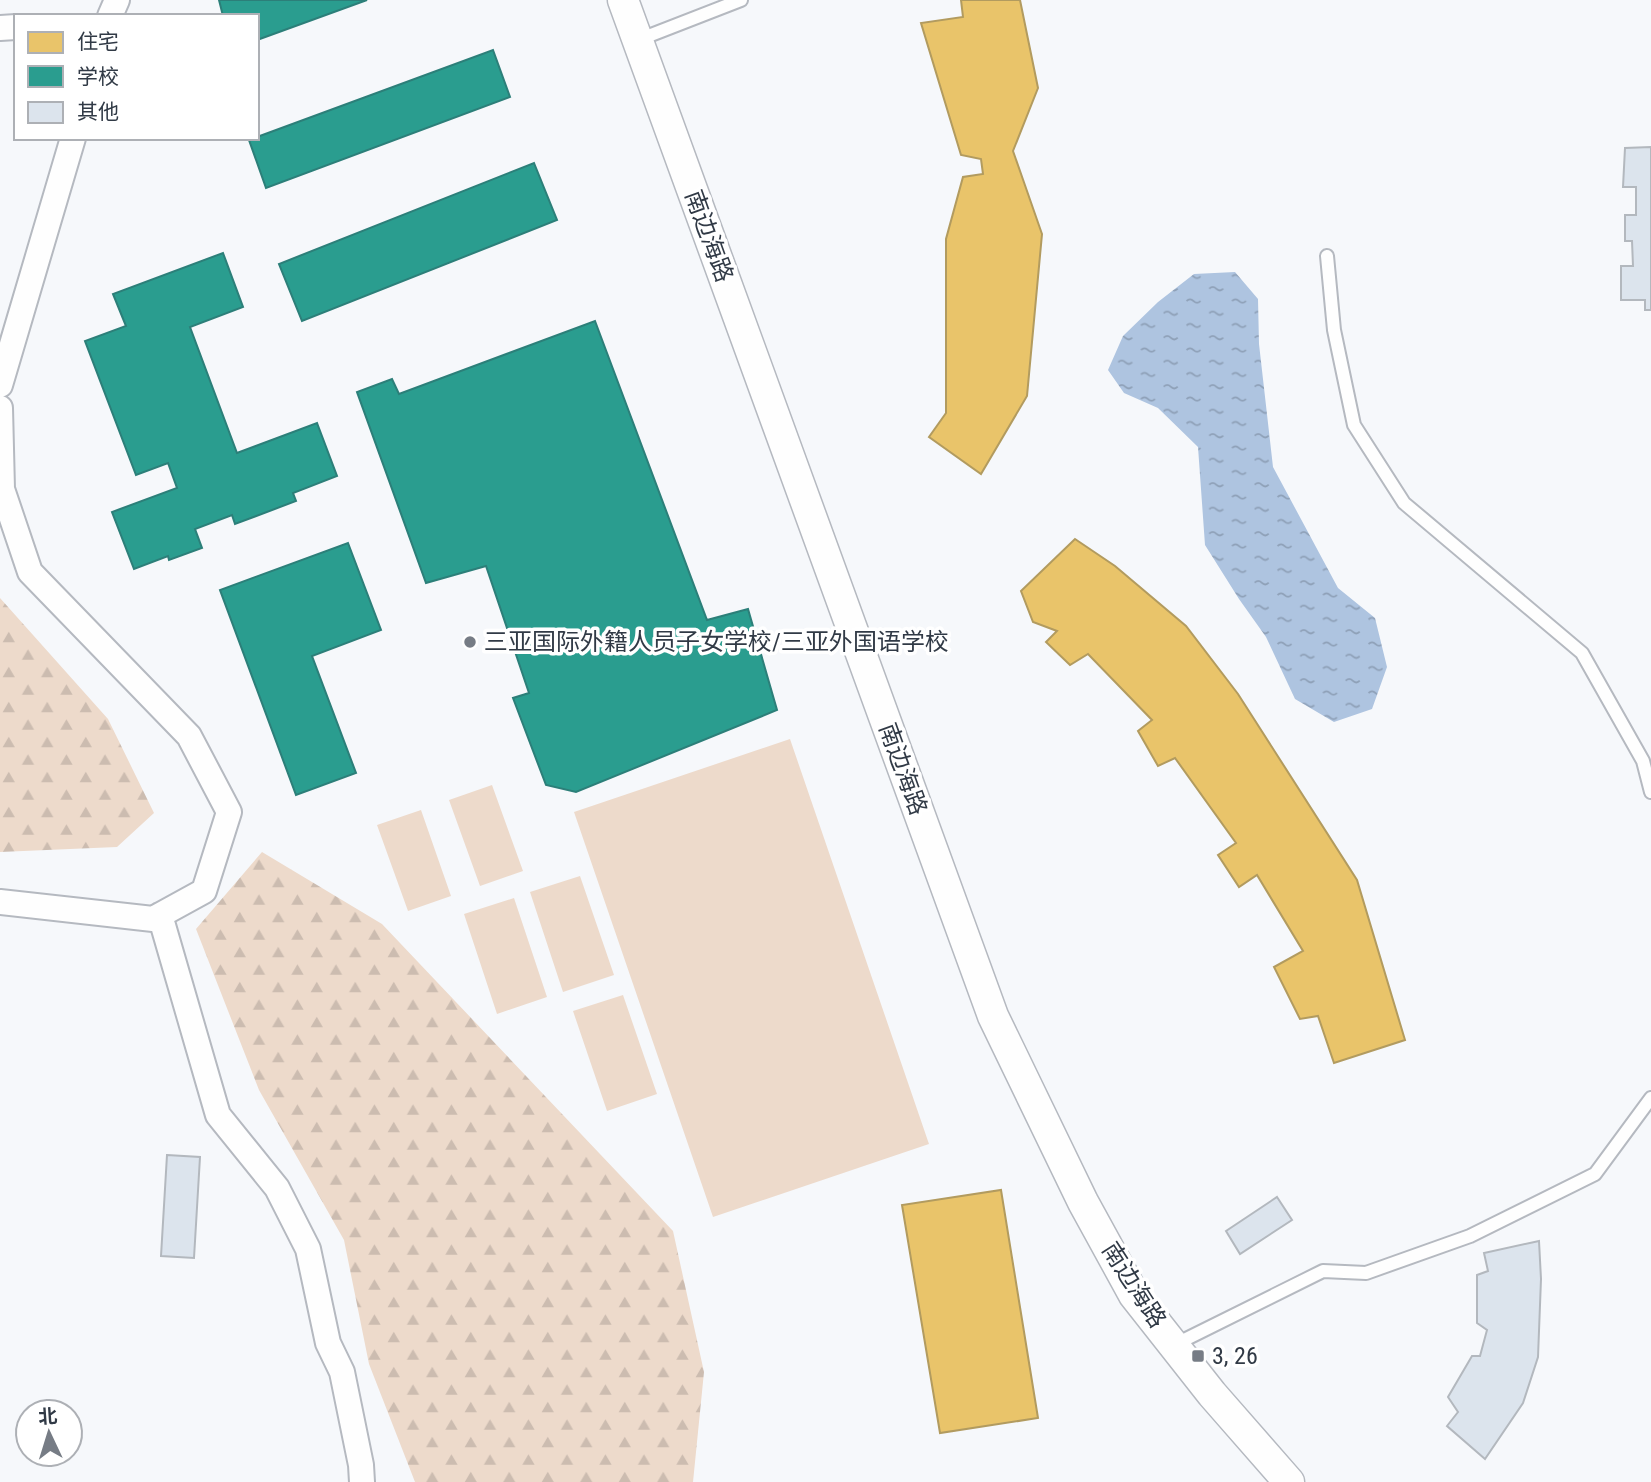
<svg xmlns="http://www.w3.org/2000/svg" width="1651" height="1482" font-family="'Roboto Condensed','Noto Sans SC',sans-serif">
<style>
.forest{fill:url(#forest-firs)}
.garden{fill:#eddacb}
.water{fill:url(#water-ripples)}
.homes{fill:#e9c46a;stroke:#b29b5f;stroke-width:2}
.schools{fill:#2a9d8f;stroke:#2c7f79;stroke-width:2}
.building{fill:#dce4ed;stroke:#b3b8be;stroke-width:2}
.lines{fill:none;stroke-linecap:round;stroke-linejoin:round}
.service-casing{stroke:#b5b9c0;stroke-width:16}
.minor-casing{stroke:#b5b9c0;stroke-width:28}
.tertiary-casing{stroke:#b5b9c0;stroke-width:33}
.service{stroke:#fefefe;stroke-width:12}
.minor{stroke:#fefefe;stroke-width:24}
.tertiary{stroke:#fefefe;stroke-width:30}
.poi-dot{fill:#767c85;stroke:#fff;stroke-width:2.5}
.labels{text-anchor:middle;stroke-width:7;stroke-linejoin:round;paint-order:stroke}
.street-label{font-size:24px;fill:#313a46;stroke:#fff}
.poi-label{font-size:24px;fill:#313a46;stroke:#fff;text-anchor:start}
</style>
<defs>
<pattern id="forest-firs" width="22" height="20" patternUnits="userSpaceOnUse" patternTransform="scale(1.75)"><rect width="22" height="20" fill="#eddacb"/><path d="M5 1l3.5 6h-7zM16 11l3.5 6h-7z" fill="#ccbcb0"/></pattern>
<pattern id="water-ripples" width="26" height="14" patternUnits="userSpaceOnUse" patternTransform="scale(1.75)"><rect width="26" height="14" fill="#aec4e0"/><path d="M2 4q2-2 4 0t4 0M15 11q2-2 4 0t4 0" fill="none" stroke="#8ea0b7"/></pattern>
</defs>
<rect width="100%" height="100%" fill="#f6f8fb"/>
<!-- forest -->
<path class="forest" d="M0 598 108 719 154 813 117 847 0 852Z
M262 852 382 924 673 1231 704 1372 693 1482H415L369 1364 344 1240 259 1090 196 929Z"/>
<!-- garden -->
<path class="garden" d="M790 739 929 1144 713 1217 574 812Z
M492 785 523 871 480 886 449 800Z
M421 810 451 896 408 911 377 825Z
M580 876 614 975 563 992 530 892Z
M514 898 547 997 497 1014 464 914Z
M623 995 657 1094 607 1111 573 1011Z"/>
<!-- water -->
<path class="water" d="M1235 272 1258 299 1259 344 1273 467 1338 588 1375 618 1387 667 1372 709 1334 722 1295 699 1266 637 1239 599 1205 545 1198 447 1158 408 1124 393 1108 370 1123 336 1158 302 1194 274Z"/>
<!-- homes -->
<path class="homes" d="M961 0H1020L1038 88 1013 151 1042 234 1027 396 981 474 929 437 946 413V239L963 177 983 174 981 159 961 155 921 23 963 17Z
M1075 539 1115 566 1186 626 1238 694 1357 880 1405 1040 1334 1063 1318 1016 1300 1019 1274 967 1303 951 1257 875 1239 887 1218 855 1236 843 1175 758 1158 766 1138 731 1152 720 1088 654 1070 665 1046 642 1057 631 1033 622 1021 591Z
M1001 1190 1038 1418 940 1433 902 1205Z"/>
<!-- schools -->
<path class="schools" d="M219 0H367L257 40V16H223Z
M493 50 510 97 266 188 249 140Z
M534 163 557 220 302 321 279 264Z
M223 253 243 307 190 327 237 453 317 423 337 476 293 493 296 501 235 524 232 515 195 529 202 548 169 560 168 556 134 569 112 512 177 488 168 463 136 475 85 341 126 326 113 294Z
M595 321 707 620 748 609 777 710 576 792 546 785 513 698 529 693 486 566 426 583 357 392 392 379 399 394Z
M348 543 381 630 312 656 356 773 296 795 220 590Z"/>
<!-- building -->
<path class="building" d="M1651 147V310H1645V300H1621V266H1633L1632 241H1625V215H1636V187H1623L1625 148Z
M167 1155 200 1157 194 1258 161 1256Z
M1277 1197 1292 1220 1240 1254 1226 1231Z
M1539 1241 1541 1279 1538 1357 1523 1403 1485 1459 1447 1426 1458 1412 1448 1397 1472 1356H1480L1487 1330 1477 1323V1275L1488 1271 1484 1253Z"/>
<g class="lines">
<!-- service casing -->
<g class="service-casing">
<path id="service" d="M638 40 741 0
M1327 256 1334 330 1354 425 1404 503 1582 653 1643 761 1651 792
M1174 1345 1323 1271 1366 1273 1470 1236 1595 1174 1651 1098"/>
</g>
<!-- minor casing -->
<g class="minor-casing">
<path id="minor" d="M110 16 117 0
M0 28 16 27
M0 385 73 138
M0 408 2 489 30 572 189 736 229 812 204 891 153 919 0 902
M160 915 218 1115 277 1188 308 1249 328 1343 342 1372 361 1465 362 1482"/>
</g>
<!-- tertiary casing -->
<g class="tertiary-casing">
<path id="tertiary" d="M623 0 993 1016 1083 1202 1134 1295 1212 1394 1289 1482"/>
</g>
<!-- service -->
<use href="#service" class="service"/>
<!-- minor -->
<use href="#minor" class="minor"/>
<!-- tertiary -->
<use href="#tertiary" class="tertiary"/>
</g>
<!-- markers -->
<g class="poi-dot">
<circle cx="470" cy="642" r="7"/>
<rect x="1191" y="1349" width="14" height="14" rx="3.5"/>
</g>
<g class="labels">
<!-- street labels -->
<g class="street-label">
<text transform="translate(709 236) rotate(70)" y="8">南边海路</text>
<text transform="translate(903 769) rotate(70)" y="8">南边海路</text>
<text transform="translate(1134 1285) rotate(57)" y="8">南边海路</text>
</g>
<!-- poi labels -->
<g class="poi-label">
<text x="484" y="650">三亚国际外籍人员子女学校/三亚外国语学校</text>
<text x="1212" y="1364">3, 26</text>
</g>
</g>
<!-- legend -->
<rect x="14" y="14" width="245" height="126" fill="#ffffff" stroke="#adb0b5" stroke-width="2"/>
<rect x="28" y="32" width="35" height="21" fill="#e9c46a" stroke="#adb0b5" stroke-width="2"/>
<text x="77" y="49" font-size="21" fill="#313a46">住宅</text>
<rect x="28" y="66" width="35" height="21" fill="#2a9d8f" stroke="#adb0b5" stroke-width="2"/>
<text x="77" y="84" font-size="21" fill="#313a46">学校</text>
<rect x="28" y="102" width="35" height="21" fill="#dce4ed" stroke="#adb0b5" stroke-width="2"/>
<text x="77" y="119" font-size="21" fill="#313a46">其他</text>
<!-- north arrow -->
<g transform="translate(49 1433) rotate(356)"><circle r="33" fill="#ffffff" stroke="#adb0b5" stroke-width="2"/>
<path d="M0-5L12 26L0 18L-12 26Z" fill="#767c85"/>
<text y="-10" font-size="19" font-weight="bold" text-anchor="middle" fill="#313a46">北</text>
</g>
</svg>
